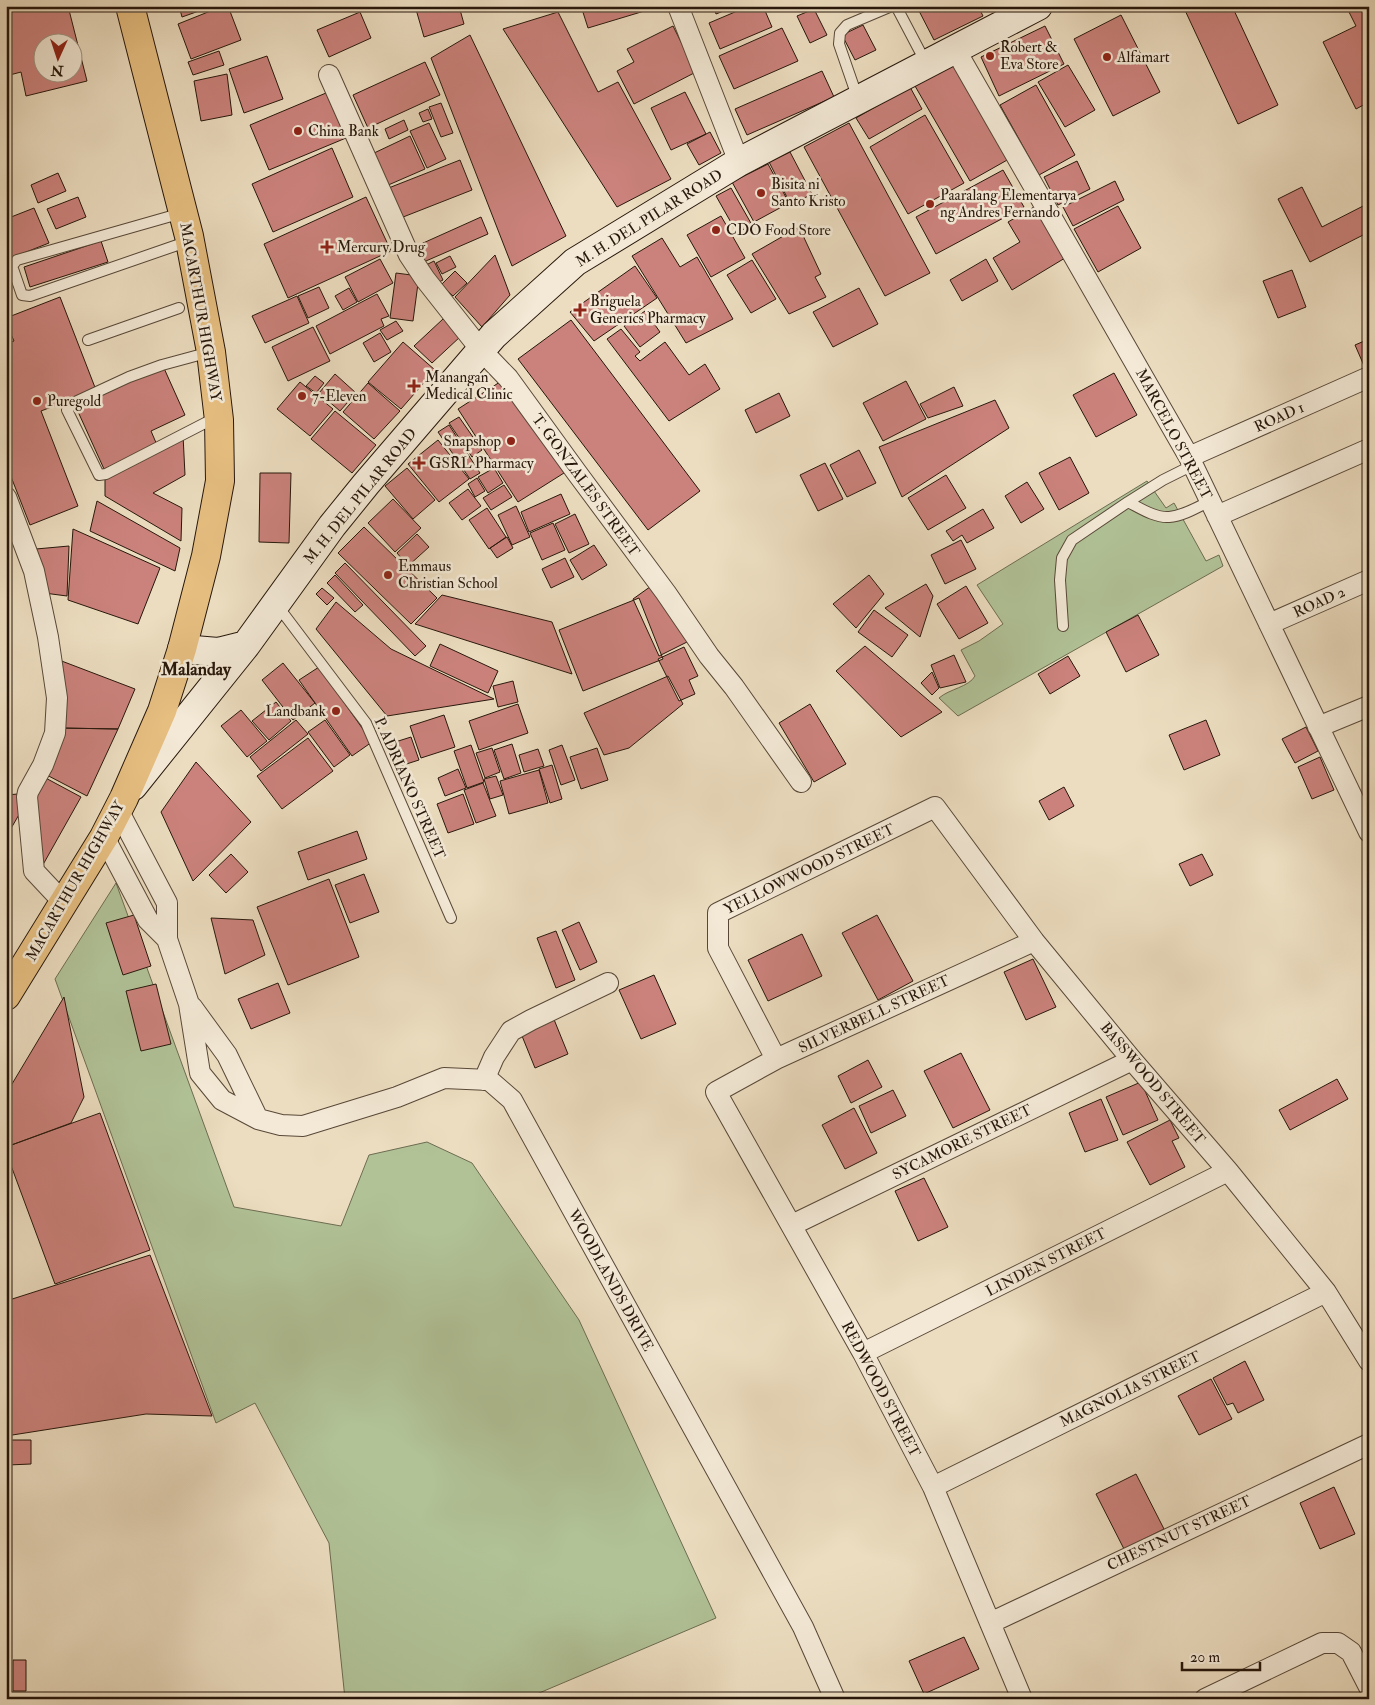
<svg xmlns="http://www.w3.org/2000/svg" width="1375" height="1705" font-family="'IM FELL Double Pica',serif">
<style>
.green{fill:#b1c297;stroke:#6c6c51}
.building{fill:#cb827c;stroke:#27170b;fill-rule:evenodd}
.lines{fill:none;stroke-linecap:round;stroke-linejoin:round}
.lane-casing{stroke:#584838;stroke-width:12}
.street-casing{stroke:#584838;stroke-width:22}
.secondary-casing{stroke:#27170b;stroke-width:30}
.highway-casing{stroke:#27170b;stroke-width:30}
.lane{stroke:#f3e9d6;stroke-width:10}
.street{stroke:#f3e9d6;stroke-width:20}
.secondary{stroke:#f3e9d6;stroke-width:28}
.highway{stroke:#e6be80;stroke-width:28}
.poi-dot{fill:#8f2418;stroke:#f3e9d6;stroke-width:2}
.labels{text-anchor:middle;stroke-width:5;stroke-linejoin:round;paint-order:stroke}
.poi-label{font-size:15px;fill:#27170b;stroke:#f3e9d6;text-anchor:start}
.street-label{font-size:15px;fill:#27170b;stroke:#f3e9d6}
.quarter-label{font-size:18px;font-weight:bold;fill:#27170b;stroke:#f3e9d6}
</style>
<rect width="100%" height="100%" fill="#ecddc0"/>
<filter id="stains"><feTurbulence type="fractalNoise" baseFrequency=".004" numOctaves="4"/><feColorMatrix values="0 0 0 0 .2 0 0 0 0 .09 0 0 0 0 .02 0 0 0 .5 -.17"/></filter>
<radialGradient id="worn" r=".72"><stop offset=".6" stop-color="#630" stop-opacity="0"/><stop offset="1" stop-color="#630" stop-opacity=".3"/></radialGradient>
<!-- green -->
<path class="green" d="M1147 481 1166 508 1174 503 1206 561 1219 555 1223 566 958 716 939 698C949 689 969 687 975 676L961 650 979 641 1003 624 977 585Z
M116 883 234 1207 341 1226 369 1155 427 1142 472 1163 579 1320 716 1618 525 1699H345L329 1543 255 1403 216 1423 55 979Z"/>
<!-- building -->
<path class="building" d="M6 6H68L87 81 26 96 21 72 6 76V21H8ZM42 42H72V72H42Z
M179 6H213L182 17Z
M223 6H228L241 40 191 59 178 24Z
M415 6H459L464 24 424 37Z
M581 6H661L588 28Z
M713 6H736L716 14Z
M749 6H763L772 27 720 49 709 23Z
M978 6 983 16 934 40 917 7Z
M1183 6H1232L1278 105 1238 124Z
M1346 6H1369V102L1356 109 1323 42 1356 26Z
M814 9 827 35 810 43 797 16Z
M360 12 371 38 329 57 317 30Z
M558 12 598 92 618 82 671 179 617 207 503 29Z
M1121 15 1160 92 1113 116 1074 39Z
M863 25 876 50 855 60 842 35Z
M673 26 696 72 634 104 617 71 634 62 627 49Z
M1045 26 1064 64 999 96 981 57Z
M782 28 798 61 734 89 719 56Z
M470 35 566 236 512 266 431 58Z
M219 51 224 65 193 75 188 62Z
M267 56 283 99 244 113 229 69Z
M425 62 440 95 368 128 353 95Z
M954 64 1009 159 970 181 915 86Z
M1068 65 1095 110 1065 127 1038 82Z
M822 71 834 97 747 135 735 109Z
M227 74 232 115 201 121 194 81Z
M1036 85 1075 155 1039 175 1000 105Z
M910 87 922 109 869 139 856 118Z
M685 92 706 134 671 150 651 108Z
M326 93 346 138 269 170 250 125Z
M441 103 453 133 441 137 429 107Z
M428 109 432 119 423 122 419 113Z
M925 115 964 183 908 214 870 147Z
M404 120 408 130 389 139 385 129Z
M429 123 446 159 427 168 410 131Z
M849 123 930 273 885 296 804 147Z
M710 132 721 153 699 165 687 144Z
M410 136 425 169 386 186 372 154Z
M332 148 353 197 273 232 252 184Z
M790 152 812 194 791 205 769 162Z
M460 160 472 190 398 219 386 189Z
M1077 161 1090 189 1058 205 1044 177Z
M768 164 789 203 754 222 732 182Z
M1003 170 1024 207 936 254 916 217Z
M58 173 66 191 38 203 31 185Z
M1115 181 1124 200 1073 226 1063 207Z
M1302 187 1322 227 1369 203V232L1310 262 1278 199Z
M731 188 752 225 737 233 716 196Z
M78 197 86 217 56 229 47 209Z
M366 197 391 251 288 298 264 244Z
M1118 206 1141 248 1098 272 1074 229Z
M1034 207 1065 258 1012 290 993 258 1020 242 1008 222Z
M34 208 49 243 6 260V219Z
M721 216 745 258 711 277 687 235Z
M481 217 488 234 419 264 412 248Z
M799 227 821 274 815 277 826 297 789 314 752 254Z
M662 238 680 267 697 257 733 319 686 343 632 256Z
M101 241 108 262 30 287 24 267Z
M495 255 510 295 482 327 455 297Z
M450 256 456 267 442 274 436 263Z
M380 259 393 283 358 302 345 277Z
M986 259 998 281 962 301 950 280Z
M752 260 776 299 751 313 727 275Z
M434 261 443 280 433 285 424 266Z
M635 266 657 298 594 341 570 312Z
M1292 270 1306 307 1278 318 1263 281Z
M455 271 467 283 453 296 441 285Z
M396 273 419 276 413 321 390 318Z
M319 287 329 308 308 318 298 296Z
M349 288 357 302 343 310 335 296Z
M859 288 878 324 833 347 813 312Z
M377 294 389 316 381 319 384 326 330 354 316 326Z
M297 296 309 323 265 343 252 316Z
M60 297 96 390 41 411 78 506 30 525 6 464V344L14 341 6 323V318Z
M645 311 660 332 640 347 624 326Z
M443 319 461 336 432 363 414 346Z
M571 320 700 491 648 530 518 359Z
M396 321 403 331 387 340 380 330Z
M313 327 330 361 288 381 272 347Z
M621 329 640 352 635 356 640 361 665 342 689 375 705 364 720 389 669 421 607 339Z
M380 333 391 352 374 362 363 343Z
M1369 339V366L1365 368 1355 345Z
M403 342 435 370 401 409 368 382Z
M163 366 185 415 151 431 157 445 104 469 75 405Z
M1114 373 1137 415 1096 437 1073 395Z
M335 374 356 393 340 411 319 393Z
M315 376 324 383 316 393 306 386Z
M503 380 564 473 518 502 458 409Z
M906 381 926 419 883 441 863 403Z
M300 382 333 409 310 436 277 409Z
M368 383 400 411 374 439 343 412Z
M954 387 963 406 928 418 920 404Z
M779 393 790 416 756 433 745 410Z
M995 400 1009 428 902 497 879 447Z
M335 411 376 445 352 473 311 439Z
M459 417 482 450 472 457 449 423Z
M449 425 480 473 470 479 438 432Z
M183 435 185 475 153 493 182 508 181 541 105 496V479Z
M438 440 469 479 439 502 408 464Z
M859 450 876 483 847 497 830 465Z
M1070 457 1089 493 1059 510 1039 473Z
M825 463 843 499 818 511 800 475Z
M407 468 435 500 413 519 385 486Z
M494 468 503 483 488 493 478 477Z
M260 473H291L289 543 259 542Z
M946 475 966 508 928 530 908 498Z
M477 478 485 491 475 497 468 484Z
M1027 482 1044 509 1021 523 1005 496Z
M504 485 512 497 491 510 483 498Z
M468 489 481 506 462 520 449 503Z
M561 494 570 514 529 532 521 512Z
M393 499 421 528 395 552 368 523Z
M97 501 180 548 175 571 90 531Z
M516 506 530 537 512 545 498 515Z
M487 508 506 537 489 549 469 520Z
M983 509 994 528 967 543 962 535 953 541 946 531Z
M575 514 589 544 569 553 555 524Z
M553 523 565 550 542 560 530 533Z
M364 527 437 598 411 624 338 553Z
M73 529 160 568 138 624 68 600Z
M417 534 429 547 408 566 397 553Z
M507 537 513 548 497 558 490 548Z
M961 540 976 569 945 584 931 555Z
M594 545 607 565 582 580 570 560Z
M69 546 67 596 44 593 36 549Z
M565 558 574 577 551 588 542 569Z
M345 563 426 646 415 656 335 573Z
M335 575 363 605 355 612 327 583Z
M869 575 884 594 856 628 833 604Z
M654 584 691 640 659 656 633 599Z
M926 584 933 596 920 637 885 608Z
M966 586 988 623 959 639 937 604Z
M322 588 334 598 327 605 316 594Z
M442 595 552 622 572 674 415 624Z
M639 598 663 659 583 691 559 630Z
M336 602 391 649 494 699 387 716 316 629Z
M874 610 908 635 892 657 858 632Z
M1138 615 1159 655 1126 672 1106 632Z
M440 644 498 671 488 693 430 666Z
M865 646 942 712 901 737 836 671Z
M684 647 698 676 689 680 695 694 679 701 658 659Z
M954 655 966 682 940 688 931 665Z
M1068 656 1080 676 1050 694 1038 674Z
M59 660 135 689 118 729 60 728Z
M283 663 315 703 293 720 262 680Z
M319 667 372 742 352 756 299 680Z
M932 672 939 688 932 695 921 683Z
M668 676 683 704 629 748 604 755 584 713Z
M513 681 518 702 498 707 493 686Z
M276 702 291 721 269 740 252 721Z
M518 704 528 733 479 750 469 721Z
M810 704 846 764 814 782 779 723Z
M241 710 267 741 247 757 221 726Z
M444 715 455 747 421 758 410 726Z
M296 720 308 734 261 771 250 757Z
M325 720 350 755 334 767 308 732Z
M1206 720 1220 755 1184 770 1169 735Z
M1306 727 1318 751 1295 763 1282 739Z
M60 728 118 729 87 796 41 772Z
M411 737 419 760 397 767 389 744Z
M308 738 333 771 282 809 257 776Z
M512 744 521 773 504 779 494 750Z
M471 745 484 782 467 788 454 751Z
M562 745 575 780 561 785 549 750Z
M492 748 500 772 485 778 476 753Z
M597 748 608 780 581 789 570 757Z
M538 749 544 766 524 772 519 755Z
M1320 757 1334 790 1312 799 1298 767Z
M196 762 251 822 193 881 161 812Z
M552 765 562 799 550 803 539 769Z
M458 769 466 788 445 796 438 778Z
M539 770 548 803 509 814 500 781Z
M40 775 81 797 40 870 30 793Z
M496 776 503 795 490 799 484 779Z
M483 783 496 816 476 823 464 790Z
M1064 787 1074 806 1049 820 1039 801Z
M18 794 24 806 6 837V795Z
M463 794 474 824 448 833 437 804Z
M357 831 367 859 308 880 298 852Z
M231 854 248 872 226 893 209 875Z
M1202 854 1213 875 1190 886 1179 864Z
M364 874 379 912 350 923 335 885Z
M329 879 359 957 288 985 257 907Z
M134 915 151 966 123 975 106 923Z
M877 915 913 981 878 1000 842 933Z
M211 918 253 920 265 955 225 974Z
M579 922 597 962 580 970 562 930Z
M556 931 575 980 556 988 537 938Z
M802 934 822 976 768 1001 748 960Z
M1033 959 1056 1007 1026 1020 1004 972Z
M654 975 676 1024 641 1039 619 990Z
M278 983 290 1013 251 1029 238 999Z
M156 984 171 1044 141 1051 126 991Z
M64 997 84 1097 71 1123 6 1147V1094Z
M553 1017 568 1054 535 1068 520 1031Z
M961 1053 990 1110 953 1128 924 1071Z
M868 1060 882 1087 851 1103 838 1076Z
M1337 1079 1348 1099 1290 1130 1279 1110Z
M1141 1082 1158 1120 1123 1135 1106 1097Z
M893 1090 906 1116 871 1133 859 1106Z
M1101 1099 1118 1140 1085 1152 1069 1113Z
M854 1108 877 1153 845 1169 822 1125Z
M100 1113 150 1250 55 1284 6 1152V1147Z
M1170 1120 1179 1138 1172 1141 1185 1167 1150 1185 1127 1142Z
M924 1178 948 1227 918 1241 895 1191Z
M150 1255 212 1416 146 1414 6 1436V1301Z
M1245 1361 1264 1400 1238 1413 1233 1403 1227 1405 1213 1378Z
M1211 1379 1232 1419 1199 1435 1178 1396Z
M8 1440H31V1464L8 1465Z
M1136 1474 1164 1529 1124 1549 1096 1494Z
M1334 1487 1355 1534 1320 1549 1300 1503Z
M964 1637 979 1669 924 1694 909 1661Z
M13 1660H26V1691H13Z"/>
<g class="lines">
<!-- lane casing -->
<g class="lane-casing">
<path id="lane" d="M896 6 926 63
M858 99 839 44 840 33 847 25 892 6
M182 213 17 260 12 266 22 295 30 296 189 241
M88 340 179 308
M210 352 162 365 129 377 73 403 67 410 99 475 106 474 207 422 217 420
M1128 502C1140 508 1155 518 1169 517 1183 516 1198 507 1210 501
M277 605 366 723 451 918
M1063 626 1060 580 1062 558 1072 540 1128 502 1163 480 1193 465"/>
</g>
<!-- street casing -->
<g class="street-casing">
<path id="street" d="M678 6 739 162
M955 49 1189 457 1369 832
M329 75 409 255 425 279 481 350 508 378 577 473 666 593 709 656 734 687 801 782
M1189 457 1369 377
M6 497 34 571 48 637 57 698 55 733 43 765 28 792 27 797 34 871 64 903
M1217 516 1369 449
M1269 624 1369 580
M1318 727 1369 706
M118 810 167 903V939L189 1004 200 1073 222 1100 258 1119 281 1125 303 1126 397 1097 444 1078 489 1080 512 1100 803 1627 835 1699
M104 837 148 920 167 939
M192 1007 227 1055 258 1119
M776 1059 718 948V913L935 807 1034 941 1132 1060 1228 1171 1326 1292 1369 1361
M484 1080 494 1057 511 1031 531 1020 608 983
M792 1225 1132 1060
M863 1353 1228 1171
M933 1487 1326 1292
M990 1623 1369 1444
M1022 1699 933 1487 863 1353 716 1092 776 1059 1034 941
M1205 1699 1322 1643H1338L1351 1652 1369 1687"/>
</g>
<!-- secondary casing -->
<g class="secondary-casing">
<path id="secondary" d="M182 649 218 652 246 645
M133 786 246 645 332 526 366 484 494 335 575 262 739 162 1038 6"/>
</g>
<!-- highway casing -->
<g class="highway-casing">
<path id="highway" d="M6 996 104 837 124 798 162 711 182 649 206 556 220 481 219 420 211 352 189 236 130 6"/>
</g>
<!-- lane -->
<use href="#lane" class="lane"/>
<!-- street -->
<use href="#street" class="street"/>
<!-- secondary -->
<use href="#secondary" class="secondary"/>
<!-- highway -->
<use href="#highway" class="highway"/>
</g>
<!-- markers -->
<g class="poi-dot">
<circle cx="990" cy="56" r="5"/>
<circle cx="1107" cy="57" r="5"/>
<circle cx="298" cy="131" r="5"/>
<circle cx="761" cy="193" r="5"/>
<circle cx="930" cy="204" r="5"/>
<circle cx="716" cy="230" r="5"/>
<path d="M324.5 239.5h5v5h5v5h-5v5h-5v-5h-5v-5h5z"/>
<path d="M577.5 302.5h5v5h5v5h-5v5h-5v-5h-5v-5h5z"/>
<path d="M411.5 378.5h5v5h5v5h-5v5h-5v-5h-5v-5h5z"/>
<circle cx="302" cy="396" r="5"/>
<circle cx="37" cy="401" r="5"/>
<circle cx="511" cy="441" r="5"/>
<path d="M416.5 455.5h5v5h5v5h-5v5h-5v-5h-5v-5h5z"/>
<circle cx="388" cy="575" r="5"/>
<circle cx="336" cy="711" r="5"/>
</g>
<g class="labels">
<!-- poi labels -->
<g class="poi-label">
<text x="1000" y="52">Robert &amp;<tspan x="1000" dy="17">Eva Store</tspan></text>
<text x="1117" y="62">Alfamart</text>
<text x="308" y="136">China Bank</text>
<text x="771" y="189">Bisita ni<tspan x="771" dy="17">Santo Kristo</tspan></text>
<text x="940" y="200">Paaralang Elementarya<tspan x="940" dy="17">ng Andres Fernando</tspan></text>
<text x="726" y="235">CDO Food Store</text>
<text x="337" y="252">Mercury Drug</text>
<text x="590" y="306">Briguela<tspan x="590" dy="17">Generics Pharmacy</tspan></text>
<text x="425" y="382">Manangan<tspan x="425" dy="17">Medical Clinic</tspan></text>
<text x="312" y="401">7-Eleven</text>
<text x="47" y="406">Puregold</text>
<text x="501" y="446" text-anchor="end">Snapshop</text>
<text x="429" y="468">GSRL Pharmacy</text>
<text x="398" y="571">Emmaus<tspan x="398" dy="17">Christian School</tspan></text>
<text x="326" y="716" text-anchor="end">Landbank</text>
</g>
<!-- street labels -->
<g class="street-label">
<text transform="translate(649 218) rotate(-32)" y="5">M. H. DEL PILAR ROAD</text>
<text transform="translate(201 312) rotate(80)" y="5">MACARTHUR HIGHWAY</text>
<text transform="translate(1279 417) rotate(-24)" y="5">ROAD 1</text>
<text transform="translate(1174 434) rotate(62)" y="5">MARCELO STREET</text>
<text transform="translate(586 485) rotate(54)" y="5">T. GONZALES STREET</text>
<text transform="translate(360 496) rotate(-51)" y="5">M. H. DEL PILAR ROAD</text>
<text transform="translate(1319 602) rotate(-24)" y="5">ROAD 2</text>
<text transform="translate(410 788) rotate(66)" y="5">P. ADRIANO STREET</text>
<text transform="translate(809 869) rotate(-26)" y="5">YELLOWWOOD STREET</text>
<text transform="translate(75 881) rotate(-60)" y="5">MACARTHUR HIGHWAY</text>
<text transform="translate(874 1014) rotate(-25)" y="5">SILVERBELL STREET</text>
<text transform="translate(1153 1083) rotate(50)" y="5">BASSWOOD STREET</text>
<text transform="translate(962 1142) rotate(-26)" y="5">SYCAMORE STREET</text>
<text transform="translate(1046 1262) rotate(-27)" y="5">LINDEN STREET</text>
<text transform="translate(611 1280) rotate(61)" y="5">WOODLANDS DRIVE</text>
<text transform="translate(881 1389) rotate(62)" y="5">REDWOOD STREET</text>
<text transform="translate(1130 1389) rotate(-26)" y="5">MAGNOLIA STREET</text>
<text transform="translate(1179 1533) rotate(-25)" y="5">CHESTNUT STREET</text>
</g>
<!-- quarter labels -->
<g class="quarter-label">
<text x="196" y="675">Malanday</text>
</g>
</g>
<!-- margin -->
<rect width="1375" height="1705" fill="none" stroke="#ecddc0" stroke-width="25"/>
<rect x="8" y="8" width="1360" height="1690" fill="none" stroke="#27170b" stroke-width="2.5"/>
<rect x="12" y="12" width="1350" height="1680" fill="none" stroke="#27170b"/>
<!-- north arrow -->
<g transform="translate(58 58) rotate(183)"><circle r="24" fill="#f3e9d6" stroke="#a19585"/>
<path d="M0-4L9 19L0 12L-9 19Z" fill="#8f2418"/>
<text y="-8" font-size="14" font-weight="bold" text-anchor="middle" fill="#27170b">N</text>
</g>
<!-- scale -->
<path d="M1182 1662v8h78v-8" fill="none" stroke="#27170b" stroke-width="2.5"/>
<text x="1190" y="1662" font-size="15" fill="#27170b" stroke="#f3e9d6" stroke-width="4" paint-order="stroke">20 m</text>
<rect width="100%" height="100%" filter="url(#stains)"/>
<rect width="100%" height="100%" fill="url(#worn)"/>
</svg>
